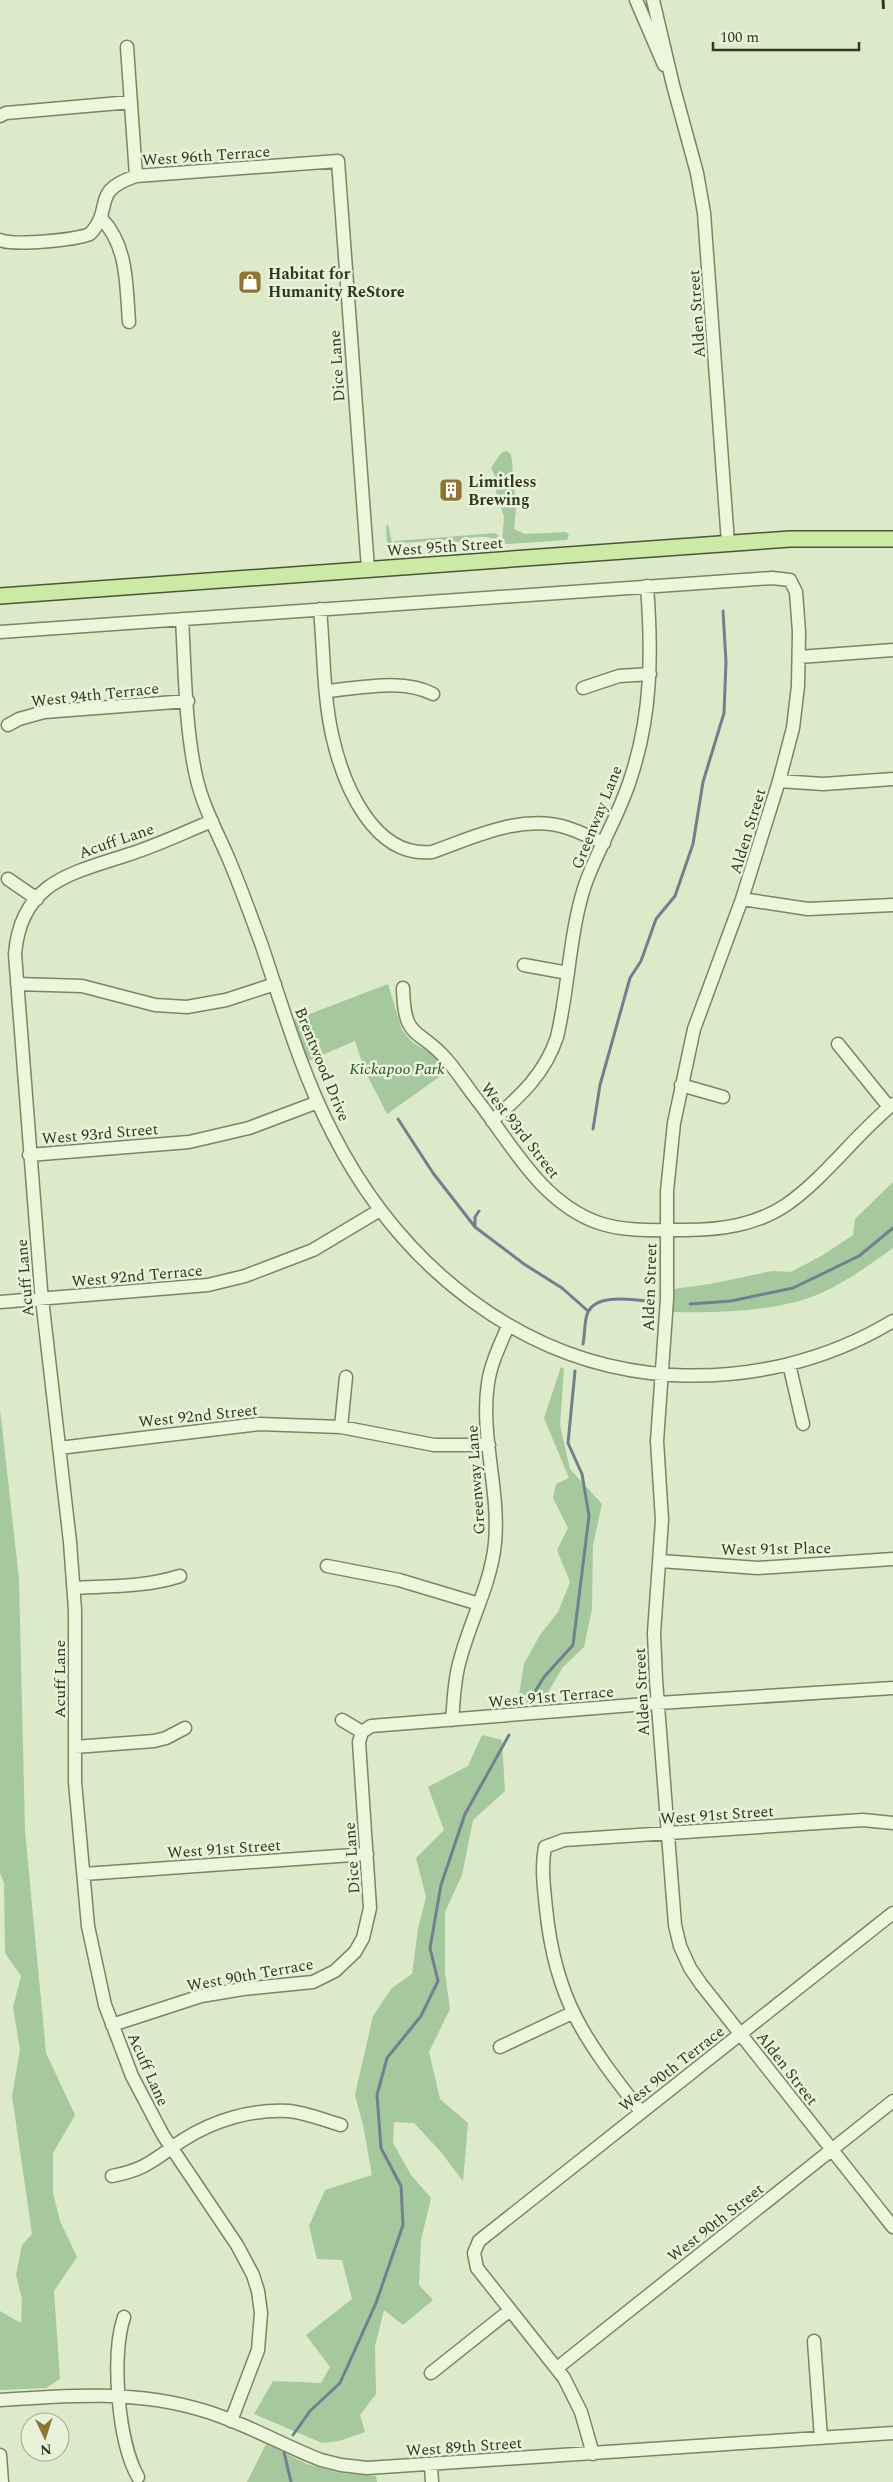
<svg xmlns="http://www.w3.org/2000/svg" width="893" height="2482" font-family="Spectral,serif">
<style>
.green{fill:#a5c89e}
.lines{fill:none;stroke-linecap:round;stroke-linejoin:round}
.stream{stroke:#71808d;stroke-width:3}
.minor-casing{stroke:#7b8560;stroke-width:15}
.major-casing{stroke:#4d5433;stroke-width:18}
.minor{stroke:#ebf6dc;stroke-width:12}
.major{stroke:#cde9a6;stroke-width:15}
.rail{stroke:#333722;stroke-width:3;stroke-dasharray:9 9;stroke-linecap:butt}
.labels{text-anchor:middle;stroke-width:5;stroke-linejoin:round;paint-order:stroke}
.street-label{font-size:16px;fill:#333722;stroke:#e7f2d8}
.poi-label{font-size:16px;font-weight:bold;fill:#333722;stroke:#e7f2d8;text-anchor:start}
.park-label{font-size:16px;font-style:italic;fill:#2b512a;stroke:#e7f2d8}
</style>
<rect width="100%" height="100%" fill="#dceac9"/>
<!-- green -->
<path class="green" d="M506 451 510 453 512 460 516 509 514 529 525 534 566 532 569 535 567 540 508 544 502 543 504 516 496 492V478L491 468 501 453Z
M388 524 392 543 395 541 495 533 499 536 494 539C483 535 469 537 458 542L449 540 402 543 399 548H393L387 542 386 527Z
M388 984 402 1030 412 1042 437 1057 449 1070 387 1114 365 1071 355 1041 308 1061 294 1020Z
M893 1182V1248C865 1268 833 1292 799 1301 758 1312 715 1313 673 1312L674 1289 710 1284 772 1271 791 1272 823 1255 853 1235 855 1219Z
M561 1367 564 1369 560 1425 570 1469 602 1504 593 1545 592 1609 584 1647 563 1667 544 1699 518 1701 524 1664 540 1635 558 1612 570 1582 557 1550 568 1528 553 1498 556 1484 569 1478 544 1418Z
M0 1409 19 1579 25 1830 46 2053 75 2115 53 2153V2193L60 2221 77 2257 54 2291 60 2379 46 2388 0 2390V2311L21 2323 22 2299 16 2275 22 2245 32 2234 12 2096 20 2050 13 2007 21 1976 5 1953 4 1883 0 1873Z
M482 1735 502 1740 505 1791 473 1820 462 1875 445 1912V1973L450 2009 429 2052 440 2099 468 2123 463 2181 440 2151 414 2123 394 2122 393 2143 411 2175 431 2198 421 2240 419 2285 433 2300 403 2325 384 2310 375 2346 376 2394 360 2415 365 2432 339 2441 322 2443 254 2414 273 2381 321 2383 330 2367 306 2335 352 2299 342 2260 317 2259 309 2226 325 2190 372 2175 363 2125 355 2095 373 2016 392 1988 412 1974 418 1929 426 1897 416 1858 444 1830 428 1787 468 1766Z
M266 2444 307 2464 340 2473 376 2476 377 2482H247Z"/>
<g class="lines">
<!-- stream -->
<path class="stream" d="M398 1119 433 1173 475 1227 524 1264 562 1288 588 1311
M593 1129 600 1085 630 978 641 961 656 919 675 896 693 844 703 782 724 713 726 662 723 611
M475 1226V1217L479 1211
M690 1304 731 1301 793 1288 859 1256 893 1228
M583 1344C585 1335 584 1320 588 1312 597 1293 632 1300 648 1301
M528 1703 544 1677 573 1645 589 1516 582 1474 568 1443 575 1371
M293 2435 310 2411 340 2383 376 2303 403 2225 401 2186 381 2148 377 2095 387 2058 421 2016 438 1981 430 1948 441 1885 465 1814 509 1735
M284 2452 291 2482"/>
<!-- minor casing -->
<g class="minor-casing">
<path id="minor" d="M636 0 664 65
M653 0 673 85 697 173 704 213 728 543
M127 47 136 176
M0 116 6 113 131 102
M101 218C128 246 126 284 129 322
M0 240C14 246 75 240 90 234 115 207 89 192 136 176L338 161 368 569
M320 609C324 652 323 697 333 739 344 786 374 858 432 852 475 837 522 813 568 828 580 832 592 838 604 843
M182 619C185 671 185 726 196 776 202 804 216 830 227 855 240 885 251 916 262 946 283 1009 302 1074 333 1134 400 1265 521 1366 673 1375 750 1379 827 1361 893 1321
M0 632 772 578 790 580 796 592 799 632 798 686 793 728 779 781 742 899 694 1029 674 1123 667 1191V1299L657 1441 662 1520 654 1633 656 1680 675 1925 680 1946 690 1968 701 1984 893 2227
M799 657 893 650
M583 688 619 676 650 674
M327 691C360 688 403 678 433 694
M8 725 19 719 44 712 188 701
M779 781 823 784 893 779
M212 821C185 832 158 845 130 854 73 873 21 881 15 954L41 1290 70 1542 75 1610V1782L88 1926 105 2005 132 2076 163 2135 237 2245 253 2275 258 2291 261 2313 258 2350 231 2421
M8 879 37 899
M742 899 808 909 893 905
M524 965 568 973
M17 984 82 986 155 1005 187 1007 226 1000 275 984
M403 988C404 1042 419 1027 447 1060 459 1074 469 1090 481 1105 514 1149 544 1204 599 1223 626 1232 657 1230 685 1230 721 1230 756 1225 786 1205 826 1177 855 1135 893 1104
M838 1044 889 1107
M681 1085 723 1097
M492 1121C520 1096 545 1074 557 1037 569 987 569 934 585 885 598 848 620 814 631 777 652 714 652 651 647 586
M29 1155 189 1142 249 1128 318 1102
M0 1302 208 1285 245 1276 313 1250 380 1210
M789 1364 803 1424
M341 1427 346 1377
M59 1448 259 1424 341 1427 434 1445H489
M660 1561 758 1568 893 1559
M327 1566 399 1580 479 1604
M74 1588C110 1586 146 1587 180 1576
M342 1720 362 1732
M452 1720C454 1700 454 1679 460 1660 470 1621 491 1584 495 1543 500 1490 480 1436 488 1383 491 1363 500 1345 508 1326
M362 1732 371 1726 658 1703 893 1688
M75 1747 154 1741 166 1738 185 1728
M84 1874 367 1854
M112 2025 201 1996 243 1989 313 1982 335 1971 355 1952 363 1938 370 1908 359 1742 362 1732
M500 2047 572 2013
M641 2112C586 2041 555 2001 546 1908 544 1888 541 1867 545 1847L564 1840 863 1820 893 1823
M112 2176C148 2169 154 2159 183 2140 214 2120 252 2109 289 2111 307 2113 324 2120 341 2125
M124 2317C111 2355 118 2442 138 2477
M814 2341 821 2438
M557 2368 893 2101
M431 2373 509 2311
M0 2400C69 2395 138 2390 205 2411 245 2423 282 2445 321 2460L341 2465 367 2468 893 2433
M593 2454 581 2412 564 2378 477 2268 474 2253 479 2241 893 1913
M0 2455 2 2482
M431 2465 432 2482"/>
</g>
<!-- major casing -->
<g class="major-casing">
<path id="major" d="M0 596 790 539H893"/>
</g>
<!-- minor -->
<use href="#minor" class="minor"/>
<!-- major -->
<use href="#major" class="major"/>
<!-- rail -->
<path class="rail" d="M883 0 884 17"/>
</g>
<!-- icons -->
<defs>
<g id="shop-square" transform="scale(1.25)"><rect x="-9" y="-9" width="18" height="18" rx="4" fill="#8e7536" stroke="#e7f2d8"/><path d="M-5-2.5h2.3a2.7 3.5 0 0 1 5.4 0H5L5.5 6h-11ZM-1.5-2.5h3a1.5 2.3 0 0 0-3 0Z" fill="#fff"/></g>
<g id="building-square" transform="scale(1.25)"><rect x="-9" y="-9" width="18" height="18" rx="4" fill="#8e7536" stroke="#e7f2d8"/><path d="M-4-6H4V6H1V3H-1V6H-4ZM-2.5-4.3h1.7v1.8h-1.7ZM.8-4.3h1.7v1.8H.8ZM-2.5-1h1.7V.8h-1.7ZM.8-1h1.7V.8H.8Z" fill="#fff"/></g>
</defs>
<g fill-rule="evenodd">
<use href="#shop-square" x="250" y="282"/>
<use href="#building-square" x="451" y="490"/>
</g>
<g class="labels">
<!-- street labels -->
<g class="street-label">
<text transform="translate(206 155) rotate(-4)" y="6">West 96th Terrace</text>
<text transform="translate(696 314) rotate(-94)" y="6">Alden Street</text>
<text transform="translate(336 366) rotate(-94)" y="6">Dice Lane</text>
<text transform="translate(445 546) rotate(-4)" y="6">West 95th Street</text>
<text transform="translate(95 694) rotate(-6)" y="6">West 94th Terrace</text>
<text transform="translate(596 817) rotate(-68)" y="6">Greenway Lane</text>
<text transform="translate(747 831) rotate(-73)" y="6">Alden Street</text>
<text transform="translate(116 840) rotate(-19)" y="6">Acuff Lane</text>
<text transform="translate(323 1064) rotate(68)" y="6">Brentwood Drive</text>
<text transform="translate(521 1130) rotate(52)" y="6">West 93rd Street</text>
<text transform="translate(100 1133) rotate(-5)" y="6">West 93rd Street</text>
<text transform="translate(137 1275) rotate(-5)" y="6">West 92nd Terrace</text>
<text transform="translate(24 1278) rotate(-95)" y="6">Acuff Lane</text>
<text transform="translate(649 1287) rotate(-88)" y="6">Alden Street</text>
<text transform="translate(198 1415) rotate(-6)" y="6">West 92nd Street</text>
<text transform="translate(475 1480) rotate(-94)" y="6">Greenway Lane</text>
<text transform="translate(776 1548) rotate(-1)" y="6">West 91st Place</text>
<text transform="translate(59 1679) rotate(-90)" y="6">Acuff Lane</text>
<text transform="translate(641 1692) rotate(-93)" y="6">Alden Street</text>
<text transform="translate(551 1696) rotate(-5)" y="6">West 91st Terrace</text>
<text transform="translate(717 1814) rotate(-4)" y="6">West 91st Street</text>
<text transform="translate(224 1848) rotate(-4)" y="6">West 91st Street</text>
<text transform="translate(351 1858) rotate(-94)" y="6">Dice Lane</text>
<text transform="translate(250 1974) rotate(-10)" y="6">West 90th Terrace</text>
<text transform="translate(671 2068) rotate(-38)" y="6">West 90th Terrace</text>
<text transform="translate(788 2068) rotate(52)" y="6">Alden Street</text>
<text transform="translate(149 2069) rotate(66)" y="6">Acuff Lane</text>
<text transform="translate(715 2222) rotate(-38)" y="6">West 90th Street</text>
<text transform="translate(464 2446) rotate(-4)" y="6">West 89th Street</text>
</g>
<!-- poi labels -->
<g class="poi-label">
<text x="268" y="279">Habitat for<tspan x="268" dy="18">Humanity ReStore</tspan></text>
<text x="468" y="487">Limitless<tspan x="468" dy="18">Brewing</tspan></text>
</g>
<!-- park labels -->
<g class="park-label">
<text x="397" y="1074">Kickapoo Park</text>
</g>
</g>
<!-- north arrow -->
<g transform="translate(45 2437) rotate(176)"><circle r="24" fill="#e7f2d8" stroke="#9fa78f"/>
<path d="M0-4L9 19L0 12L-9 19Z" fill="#8e7536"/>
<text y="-8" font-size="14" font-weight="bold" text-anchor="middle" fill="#333722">N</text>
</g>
<!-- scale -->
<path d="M713 42v8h146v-8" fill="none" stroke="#333722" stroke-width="2.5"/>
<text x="720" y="42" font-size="15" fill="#333722" stroke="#e7f2d8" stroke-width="4" paint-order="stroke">100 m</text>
</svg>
